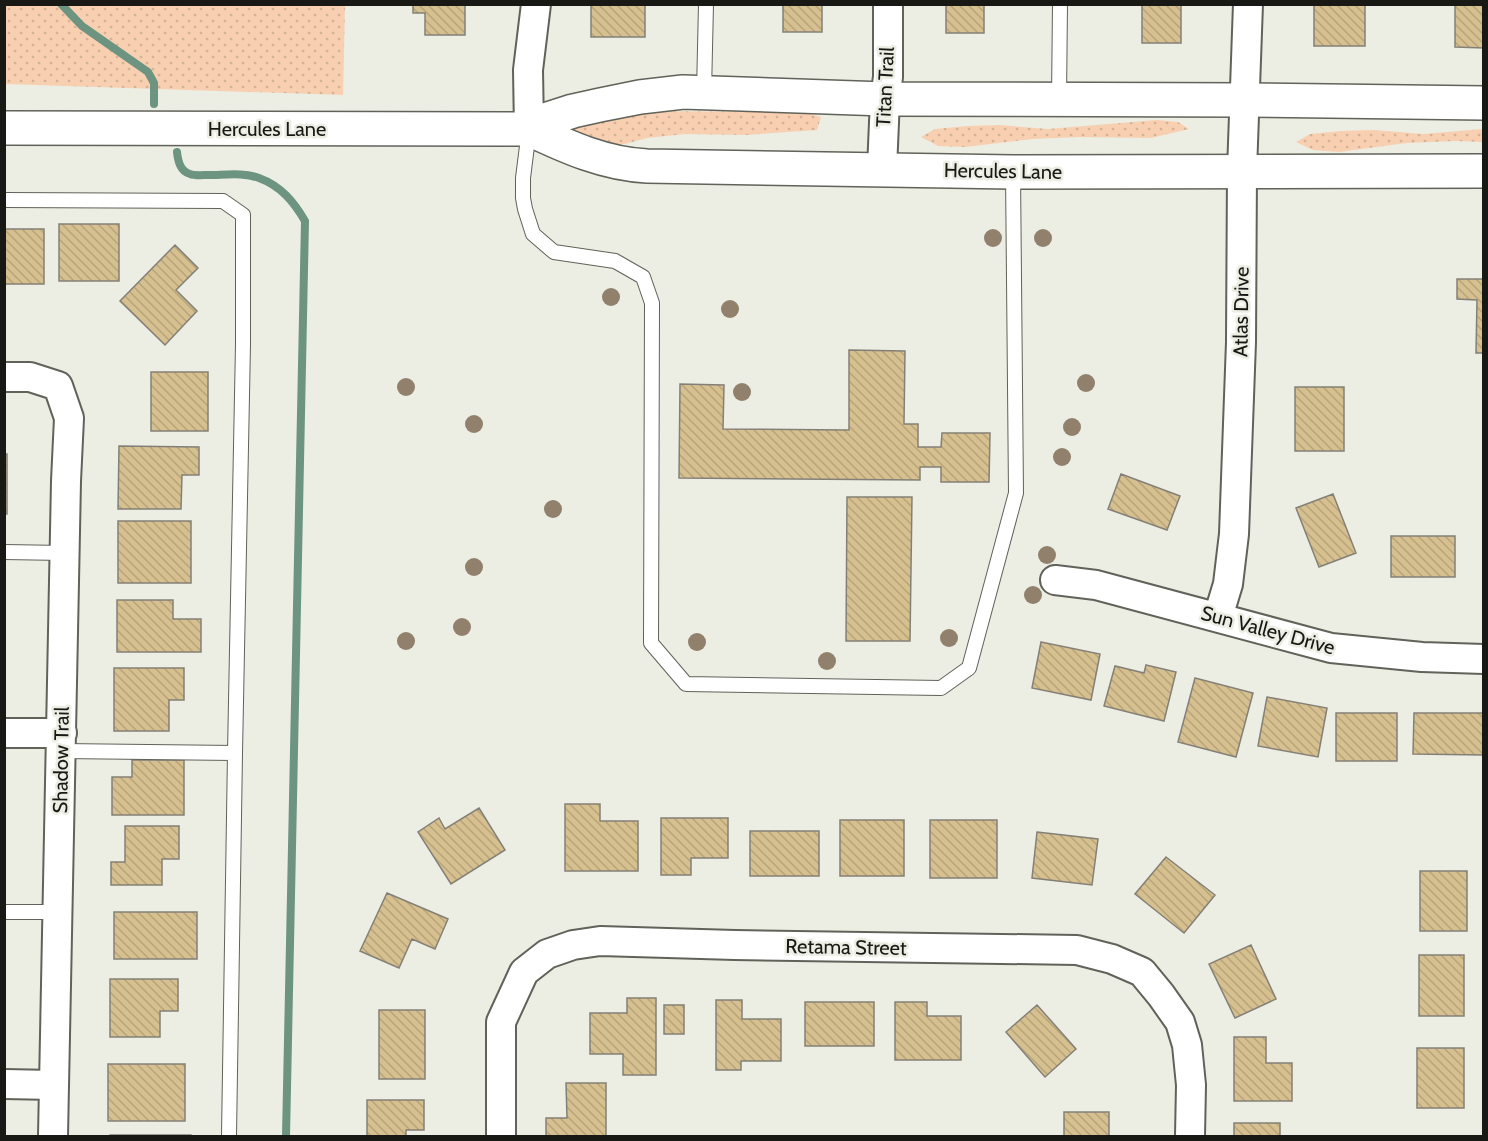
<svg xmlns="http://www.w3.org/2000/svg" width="1488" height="1141" font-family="Cabin,sans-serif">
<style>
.grass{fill:url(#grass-dots)}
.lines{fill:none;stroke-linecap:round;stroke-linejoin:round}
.stream{stroke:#6c9481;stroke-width:8}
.building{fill:url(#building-back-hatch);stroke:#848077;stroke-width:1.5}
.lane-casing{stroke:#616259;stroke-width:16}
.street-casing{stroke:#616259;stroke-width:32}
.secondary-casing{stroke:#616259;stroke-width:36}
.lane{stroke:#fff;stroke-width:14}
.street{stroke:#fff;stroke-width:28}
.secondary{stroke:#fff;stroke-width:33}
.tree{fill:#90806c}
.labels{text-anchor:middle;stroke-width:5;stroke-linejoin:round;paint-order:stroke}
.street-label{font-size:20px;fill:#181815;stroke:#ecede3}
</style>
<defs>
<pattern id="grass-dots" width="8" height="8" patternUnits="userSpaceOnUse" patternTransform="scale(1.5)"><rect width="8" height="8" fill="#f8d0b1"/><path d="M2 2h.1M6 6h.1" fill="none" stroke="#d4b297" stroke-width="1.8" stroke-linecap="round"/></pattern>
<pattern id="building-back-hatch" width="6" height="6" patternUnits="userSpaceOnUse" patternTransform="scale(1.5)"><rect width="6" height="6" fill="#d7c08f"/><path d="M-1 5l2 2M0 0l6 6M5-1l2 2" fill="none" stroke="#b8a47a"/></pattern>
</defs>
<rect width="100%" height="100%" fill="#ecede3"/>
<!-- grass -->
<path class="grass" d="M5 4 345 5 343 95 5 84Z
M618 111 802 112 821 117 817 130 746 135 685 134 647 138 625 144 610 145 601 140 577 134 573 127Z
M1157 120 1178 122 1189 129 1151 138 1080 137 1032 139 965 147 938 146 921 137 935 129 967 126 999 125 1048 129Z
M1483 129V142L1455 141 1407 143 1339 152 1313 150 1296 142 1310 134 1342 131 1374 130 1423 134Z"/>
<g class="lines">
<!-- stream -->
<path class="stream" d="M61 4 82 26 148 72 154 83V104
M177 152C178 161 180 171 190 174 195 176 203 175 208 175 224 175 244 172 259 178 281 186 294 202 305 221L286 1136"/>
</g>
<!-- building -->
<path class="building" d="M413 4H465V35H425V13H413Z
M591 4H645V37H591Z
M783 4H822V32H783Z
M946 4H984V33H946Z
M1142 4H1181V43H1142Z
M1314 4H1365V46H1314Z
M1455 4H1484V48L1455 47Z
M59 224H119V281H59Z
M4 229H44V284H4Z
M175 245 198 268 176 290 197 311 165 345 120 301Z
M1457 279H1484V353H1476L1477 300 1457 299Z
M849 350 905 351 904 424H918V447H941L942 433H990L989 482H941V467H920V480L679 478 680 384 724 385 723 429 849 430Z
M151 372H208V431H151Z
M1295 387H1344V451H1295Z
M119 446 199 447V475H182L181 509H118Z
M4 454H7V514H4Z
M1121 474 1180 496 1167 530 1108 509Z
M1333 494 1356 553 1319 567 1296 508Z
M847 497H912L910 641H846Z
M118 521H191V583H118Z
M1391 536H1455V577H1391Z
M117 600H173V619H201V652H117Z
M1041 642 1100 654 1091 700 1032 688Z
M1146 665 1176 672 1164 721 1104 706 1115 666 1144 673Z
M114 668H184V700H169V731H114Z
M1195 678 1253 693 1236 757 1178 742Z
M1267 697 1327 708 1318 757 1258 746Z
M1336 713H1397V761H1336Z
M1414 713H1484V755L1413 754Z
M132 760H184V815H112V777H132Z
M565 804H600V821H638V871H565Z
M479 808 505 850 451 884 418 832 439 818 445 829Z
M661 818H728V858H691V875H661Z
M840 820H904V876H840Z
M930 820H997V878H930Z
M125 826H179V859H162V885H111V862H125Z
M750 831H819V876H750Z
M1037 832 1098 839 1092 885 1032 878Z
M1166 857 1215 895 1184 933 1135 894Z
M1420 871H1467V931H1420Z
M387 893 448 919 435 949 412 939 399 968 360 951Z
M114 912H197V959H114Z
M1251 945 1276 999 1235 1018 1209 964Z
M1419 955H1464V1016H1419Z
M110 979H178V1011H160V1037H110Z
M627 998H656V1075H623V1054H590V1013H627Z
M716 1000H742V1019H781V1061H741V1070H716Z
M805 1002H874V1046H805Z
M895 1002H927V1016H961V1060H895Z
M664 1005H684V1034H664Z
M1037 1005 1076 1049 1045 1077 1006 1032Z
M379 1010H425V1079H379Z
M1234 1037H1266V1063H1292V1101H1234Z
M1417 1048H1464V1108H1417Z
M108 1064H185V1121H108Z
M566 1083H606V1136H546V1118H567Z
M367 1100H424V1130H406V1136H367Z
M1064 1112H1109V1136H1064Z
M1234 1123H1280V1136H1234Z
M110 1135H191V1136H110Z"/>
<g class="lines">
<!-- lane casing -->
<g class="lane-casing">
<path id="lane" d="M704 92 706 4
M1059 99 1060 4
M529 130 523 178V198L525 209 533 234 554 252 615 261 643 277 652 303 651 643 686 684 941 688 969 668 1016 493 1013 172
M4 200 223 201 243 215V344L235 753
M4 552 64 553
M61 751 235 753 229 1136
M4 912H58"/>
</g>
<!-- street casing -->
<g class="street-casing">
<path id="street" d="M529 129 528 70 536 4
M882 169 885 99 888 77V4
M4 377H30L58 386 69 418 66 481 53 1136
M1055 580 1096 585 1331 648 1422 657 1484 659
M1218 617 1228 584 1234 534 1241 342 1242 171 1248 4
M4 733H62
M4 1084 54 1085
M501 1136V1022L524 972 547 954 573 945 600 941 735 945 1077 950 1112 959 1142 972 1161 995 1180 1022 1187 1045 1191 1085 1190 1136"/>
</g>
<!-- secondary casing -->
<g class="secondary-casing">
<path id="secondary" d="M4 128 529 129C567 147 605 164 647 166L1013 172 1484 171
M529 129 545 120 573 111 600 105 640 97 683 92 885 99 1245 100 1484 103"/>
</g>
<!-- lane -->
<use href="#lane" class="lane"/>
<!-- street -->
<use href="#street" class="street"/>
<!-- secondary -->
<use href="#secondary" class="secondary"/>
</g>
<!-- trees -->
<g class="tree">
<circle cx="993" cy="238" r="9"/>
<circle cx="1043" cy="238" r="9"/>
<circle cx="611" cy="297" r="9"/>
<circle cx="730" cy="309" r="9"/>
<circle cx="1086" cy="383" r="9"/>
<circle cx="406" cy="387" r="9"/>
<circle cx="742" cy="392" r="9"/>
<circle cx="474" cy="424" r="9"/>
<circle cx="1072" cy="427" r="9"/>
<circle cx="1062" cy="457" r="9"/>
<circle cx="553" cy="509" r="9"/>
<circle cx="1047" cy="555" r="9"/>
<circle cx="474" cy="567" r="9"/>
<circle cx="1033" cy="595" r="9"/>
<circle cx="462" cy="627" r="9"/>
<circle cx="949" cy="638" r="9"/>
<circle cx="406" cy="641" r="9"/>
<circle cx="697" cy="642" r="9"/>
<circle cx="827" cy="661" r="9"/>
</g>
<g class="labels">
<!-- street labels -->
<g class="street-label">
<text transform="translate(885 87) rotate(-87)" y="7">Titan Trail</text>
<text x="267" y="136">Hercules Lane</text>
<text transform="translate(1003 171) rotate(1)" y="7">Hercules Lane</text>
<text transform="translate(1241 312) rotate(-89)" y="7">Atlas Drive</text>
<text transform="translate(1268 630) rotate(15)" y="7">Sun Valley Drive</text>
<text transform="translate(61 760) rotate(-89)" y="7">Shadow Trail</text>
<text transform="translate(846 947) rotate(1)" y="7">Retama Street</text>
</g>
</g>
<!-- border -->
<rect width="1488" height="1141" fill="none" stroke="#181815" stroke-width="12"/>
</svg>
